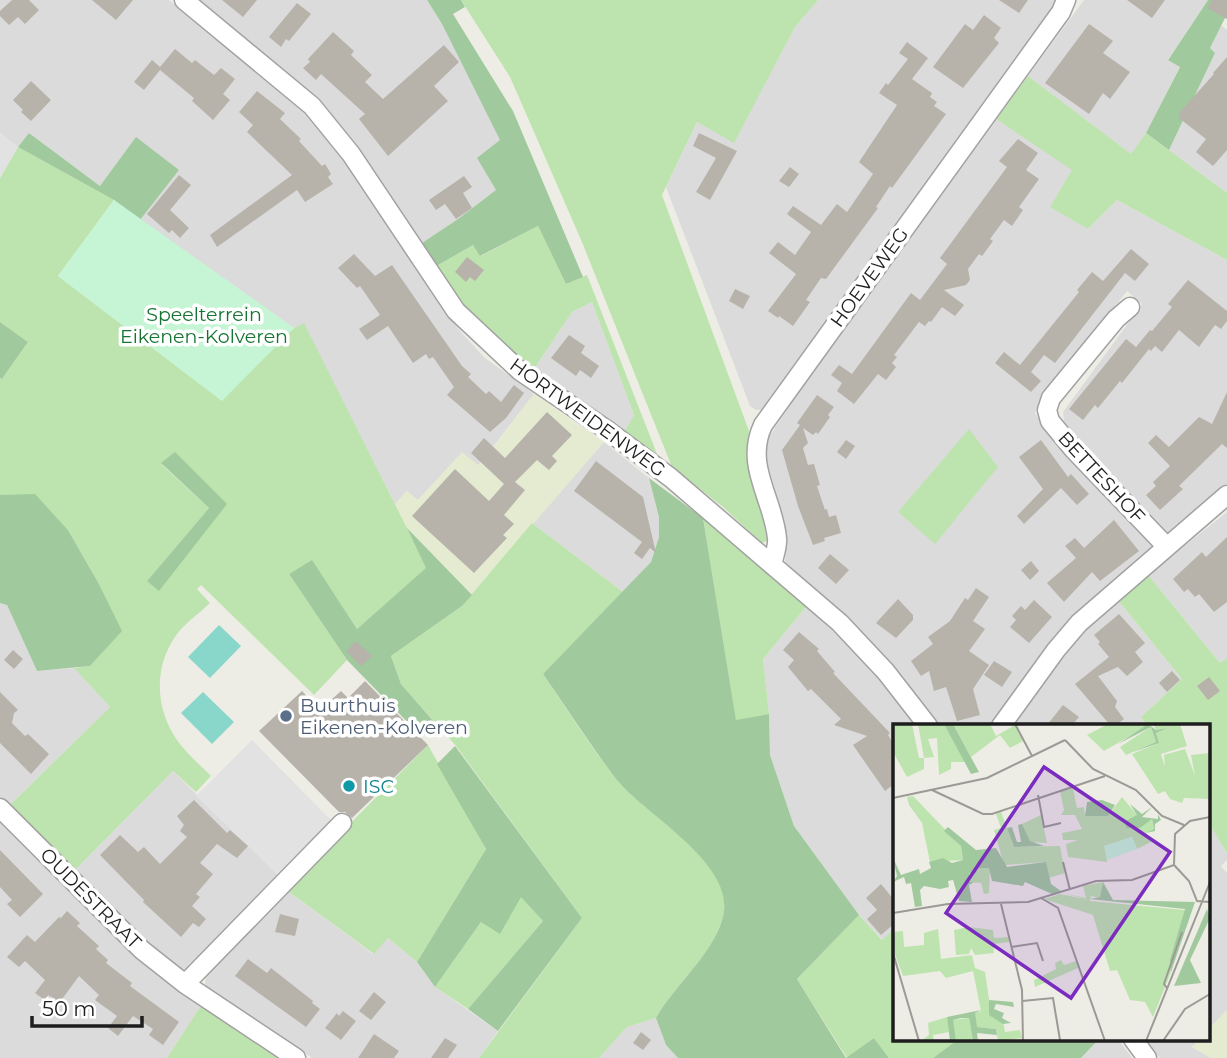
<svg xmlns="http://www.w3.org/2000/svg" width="1227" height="1058" font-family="Montserrat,sans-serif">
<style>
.residential{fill:#dcdbdb}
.farmland{fill:#e4ebd1}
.grass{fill:#bde4ae;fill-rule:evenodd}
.forest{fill:#a0ca9d}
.park{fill:#c5f5d4}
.pitch{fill:#89d7ca}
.parking{fill:#e2e2e2}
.building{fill:#b7b3ab}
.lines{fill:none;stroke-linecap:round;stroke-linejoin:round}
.minor-casing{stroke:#a2a2a2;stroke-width:21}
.minor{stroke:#fff;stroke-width:18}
.service-dot{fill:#5c6f8a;stroke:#fff;stroke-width:2.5}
.culture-dot{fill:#0f9aa8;stroke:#fff;stroke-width:2.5}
.labels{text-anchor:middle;stroke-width:7;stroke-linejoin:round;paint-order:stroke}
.street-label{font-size:19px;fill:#1e1e1e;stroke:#fff}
.park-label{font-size:19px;fill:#147432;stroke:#fff}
.service-label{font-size:19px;fill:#4e5e75;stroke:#fff;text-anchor:start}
.culture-label{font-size:19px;fill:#0d838f;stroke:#fff;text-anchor:start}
.inset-road{fill:none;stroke:#9b9a95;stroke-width:2}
.view{fill:#7b2cbf;fill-opacity:0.15;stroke:#7b2cbf;stroke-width:3.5}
.inset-edge{fill:none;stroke:#1e1e1e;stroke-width:3.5}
</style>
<rect width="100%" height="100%" fill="#eeede5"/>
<!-- residential -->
<path class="residential" d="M0 0H169L282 90 319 126 342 156 432 294 459 330 485 358 534 394 478 466 462 453 417 501 407 491 395 504 304 324 294 328 140 220 178 170 100 186 29 133 18 147 0 133Z
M196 0H427L442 24 501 141 496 190 458 219 419 245 357 152Z
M818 0H1058L925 191 770 405 762 410H756L750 406 666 187 697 122 734 142 795 27Z
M1084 0H1208L1168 59 1180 66 1146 133 1132 155 1028 76Z
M1221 25 1227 30V193L1169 150 1215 53 1210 48Z
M996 119 1073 170 1051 207 1088 229 1117 200 1227 260V484L1170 534 1162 529 1065 429 1063 412 1142 304 1127 291 1039 403 1035 413 1054 438 1153 545 1148 557 993 725H940L876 647 785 562 786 540 765 462 767 440 809 377Z
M592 302 634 415 623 434 534 369 572 312Z
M604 442 649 478 659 517V537L651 562 623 592 532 523Z
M1227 512V658L1220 663 1148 575Z
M1117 599 1182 679 1141 717 1146 725 1012 726 1073 643Z
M0 603 7 605 37 671 74 668 110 707 9 806 0 798Z
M806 607 867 662 918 725 894 726V929L883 940 859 915 794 826 770 755 769 714 763 659Z
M173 771 281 878 202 960 190 963 186 969 179 970 163 958 73 872Z
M0 814 202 1004 167 1058H0Z
M1208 822 1227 853V860L1221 866 1227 873V1010L1208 1030Z
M285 889 373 954 388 938 417 962 435 987 498 1031 479 1058H312L205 987 206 969Z
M656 1018 666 1045 678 1058H599L627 1027Z
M1099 1039H1118L1132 1058H1081Z
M1145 1039H1200L1192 1047 1211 1058H1160Z"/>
<!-- farmland -->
<path class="farmland" d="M534 394 604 442 472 595 407 528 395 504 407 491 418 500 462 452 479 466Z
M1227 1010V1058H1211L1192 1047 1200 1039H1208V1030Z"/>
<!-- grass -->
<path class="grass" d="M461 0H818L795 27 734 143 697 122 662 195 749 431C745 471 770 501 769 540L762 543 723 507 672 467 582 242 510 77Z
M1028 76 1131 154 1146 133 1227 193V260L1117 200 1088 229 1050 207 1072 170 996 119Z
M18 147 114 200 58 276 221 400 294 328 304 323 427 568 357 629 312 561 289 574 347 660 314 695 201 585 197 589 210 603C199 614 183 624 175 637 153 669 156 710 177 740 186 753 200 765 211 776L196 792 173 771 73 872 9 806 110 707 74 668 90 666 121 631 99 584 68 530 35 495H0V378L2 379 28 342 0 322V178ZM161 464 226 504 147 581 209 508Z
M538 226 566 284 587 275 659 459 623 434 634 415 592 302 572 312 534 369 506 350 484 331 433 268 473 245 481 256Z
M969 429 998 467 935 544 898 512Z
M703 518 806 607 763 659 769 714 736 721Z
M532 523 623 592 543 674C567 709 590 746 616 779 643 813 731 860 724 911 719 949 674 985 656 1018L627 1027 599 1058H479L582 918 456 746 401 684 391 656 462 606Z
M1148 575 1220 663 1227 658V853L1208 822V726L1146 725 1141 717 1182 679 1117 599Z
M428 745 486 849 417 962 388 938 374 954 285 889Z
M521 896 543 921 468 1009 435 987 481 922Z
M859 915 882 940 894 929V1039L957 1041 933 1058H889L874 1038 847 1058 797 979Z
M202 1004 281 1058H167Z"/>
<!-- forest -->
<path class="forest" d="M427 0H461L465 7 453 14 513 111 583 277 566 284 538 226 480 256 473 245 433 268 419 245 458 219 496 190 477 158 500 140 442 24Z
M1208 0H1227L1225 18 1210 48 1215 53 1169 150 1146 133 1180 67 1168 60Z
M29 133 100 186 136 137 179 170 140 220 114 200 18 147Z
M0 322 28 342 2 379 0 378Z
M175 452 227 504 159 591 147 581 209 508 161 463Z
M649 478 703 518 736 720 769 714 770 755 794 826 859 915 797 979 846 1058 874 1038 889 1058H678L666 1045 656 1018C674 985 719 949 724 911 730 860 643 813 616 779 590 745 567 708 543 674L651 562 659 537V517Z
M35 494 68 530 99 584 122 631 90 666 37 671 7 605 0 603V495Z
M407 528 472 595 462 606 391 656 401 684 436 724 422 737 347 660 289 574 312 560 357 629 426 568Z
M455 746 582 918 498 1031 468 1009 543 921 521 897 500 934 481 922 435 987 417 962 486 849 437 764Z
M956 1039H1099L1081 1058H933L956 1041Z"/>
<!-- park -->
<path class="park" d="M114 200 294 328 222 401 58 276Z"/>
<!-- pitch -->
<path class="pitch" d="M219 625 241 646 210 678 188 657Z
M203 692 234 722 212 744 181 713Z"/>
<!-- parking -->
<path class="parking" d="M0 133 18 147 0 178Z
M252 740 331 820 277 874 196 796Z"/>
<!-- building -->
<path class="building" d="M12 0H29L39 10 25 24 18 17 9 25 0 16V11Z
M92 0H133L116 20Z
M222 0H257L243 17Z
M999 0H1028L1019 13Z
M1127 0H1165L1152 18Z
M1212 0H1227V19L1207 8Z
M297 3 311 14 289 41 286 39 281 47 269 37Z
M984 15 1001 28 994 38 999 43 963 88 933 67 965 24 973 30Z
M1089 24 1113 41 1103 53 1130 72 1110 99 1103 93 1089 114 1045 83Z
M333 32 354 51 351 55 372 75 365 82 383 99 444 45 459 62 434 86 448 101 388 156 359 119 365 114 321 74 316 80 303 68 310 62 308 59Z
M907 42 928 58 912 79 932 93 930 97 937 102 934 106 946 114 892 188 890 186 876 207 878 208 826 279 821 278 806 300 810 302 793 326 779 316 778 318 768 311 796 274 769 253 778 242 795 255 811 232 787 214 793 206 821 225 837 204 847 212 873 174 859 162 897 105 879 93 886 83 888 85 908 59 899 53Z
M175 49 192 63 195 60 214 75 221 68 235 79 223 94 230 100 213 120 192 101 194 98 160 70 144 90 134 82 152 60 160 67Z
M1227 57V150L1213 166 1196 152 1206 139 1179 118V113L1214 74 1213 73Z
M31 81 51 100 31 121 21 112 23 110 13 100Z
M257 91 285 113 280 119 301 139 299 141 322 166 325 164 331 174 328 177 333 184 305 202 297 190 217 247 210 235 292 175 247 132 253 125 239 112Z
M699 133 737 151 710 200 696 192 716 158 693 146Z
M1018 139 1038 153 1026 170 1039 179 1019 207 1023 210 1012 226 1004 220 990 239 993 241 982 256 979 254 968 269 970 280 966 285 944 290 964 305 955 316 942 307 931 322 929 321 925 326 919 322 894 355 897 357 892 363 896 367 886 380 878 374 854 404 837 391 842 383 831 375 839 365 852 374 911 293 920 300 947 264 940 258 1007 167 999 161Z
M790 167 799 174 789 187 779 181Z
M179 175 191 185 170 210 189 228 180 238 172 230 169 233 147 214Z
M464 176 472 187 463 193 472 208 456 219 445 204 436 210 429 200Z
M1131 249 1149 264 1135 281 1125 273 1055 363 1044 355 1031 372 1041 381 1031 392 995 363 1004 352 1020 365 1079 292 1077 290 1092 272 1103 281Z
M354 254 375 276 392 265 462 366 471 374 468 377 486 394 489 391 501 402 514 385 524 393 506 418 490 432 447 395 454 387 433 357 429 359 426 354 413 363 388 326 367 340 359 329 380 315 360 286 357 288 338 268Z
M467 257 484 270 475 281 470 277 466 282 455 272Z
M1188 280 1227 311V321L1221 329 1215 325 1199 347 1179 330 1162 352 1155 346 1151 351 1149 349 1122 383 1120 381 1098 408 1095 405 1083 420 1069 409 1126 339 1136 347 1150 330 1152 331 1172 307 1168 304Z
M735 289 750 296 743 309 729 301Z
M569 335 585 346 581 353 599 366 591 378 580 370 576 376 551 358Z
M1227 392V448L1222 444 1179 486 1183 489 1160 510 1146 495 1156 486 1153 482 1170 466 1148 443 1156 435 1169 447 1199 417 1212 424Z
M817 395 834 407 828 415 830 417 818 434 816 432 813 435 803 428 808 443 803 448 808 465 814 464 820 485 817 486 825 510 827 509 829 517 836 515 841 533 824 538 825 541 813 545 798 506 782 450 800 425 797 423Z
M547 412 572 435 552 456 557 461 549 470 537 460 515 482 525 490 504 515 514 524 503 535 507 538 474 573 412 516 455 469 489 501 504 484 471 453 484 438 505 458Z
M846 440 855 446 846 459 837 452Z
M1041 440 1068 477 1071 474 1089 494 1077 505 1061 488 1024 524 1017 516 1043 489 1019 457Z
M596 461 643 497 656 553 650 548 642 559 634 553 642 542 574 491Z
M1114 520 1139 551 1100 581 1092 572 1064 602 1047 583 1076 558 1065 546 1075 538 1084 548Z
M1227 537V602L1214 612 1199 594 1195 597 1188 589 1184 592 1173 579 1202 552 1206 557Z
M830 554 849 570 836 584 818 568Z
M1031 561 1039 571 1030 580 1021 570Z
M976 588 989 597 973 621 985 629 969 651 989 665 973 689 980 715 957 721 946 687 934 691 929 671 921 676 911 661 933 644 928 637 950 621 965 598 968 600Z
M898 599 913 615V620L896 638 876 623Z
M1034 600 1052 617 1029 643 1010 627 1016 620 1012 616 1021 606 1025 610Z
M1119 614 1145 643 1135 652 1143 662 1127 676 1118 667 1098 676 1117 701 1115 707 1124 719 1116 725H1110L1075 684 1109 657 1098 644 1100 642 1094 635Z
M799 632 819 649 817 651 835 672 833 673 890 733 888 735 894 745V784L885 791 853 745 867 736 834 725 841 719 811 689 808 691 788 667 794 660 783 650Z
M356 641 372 656 361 666 346 651Z
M13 650 23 659 14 669 4 660Z
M994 661 1012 672 1002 687 984 675Z
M1172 671 1180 680 1167 692 1159 683Z
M1209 677 1220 691 1208 700 1197 686Z
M365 681 428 745 352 818 345 812H339L259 731 302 691 320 710 341 691 348 698Z
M0 692 18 710 14 713 12 723 25 736 28 734 49 754 31 774 0 743Z
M1063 705 1079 717 1072 725H1047Z
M194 800 227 833 230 830 248 846 237 858 217 844 200 863 213 874 196 894 200 897 192 906 206 919 199 927 193 923 181 937 143 902 144 900 100 855 120 835 138 852 144 847 160 864 187 837 180 831 184 825 177 816Z
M0 850 43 894 20 917 7 904 12 900 0 887Z
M881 884 894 900V924L881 935 867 919 877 910 866 898Z
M67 911 80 923 77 926 99 946 96 949 108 960 106 963 132 983 130 986 179 1022 163 1045 149 1035 153 1029 133 1016 118 1036 108 1028 117 1016 95 1000 99 995 79 976 60 1002 50 996 46 1001 35 993 45 980 25 961 19 967 7 957 27 935 35 942 59 917 61 918Z
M280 914 299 919 295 936 275 932Z
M248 959 267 973 271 968 313 1001 312 1003 320 1009 306 1027 235 976Z
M374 992 386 1002 371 1020 359 1011Z
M343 1011 356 1021 341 1040 325 1028 337 1013 339 1016Z
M641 1032 651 1040 643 1050 633 1043Z
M374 1034 399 1051 394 1058H358Z
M445 1038 457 1045 448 1058H431Z"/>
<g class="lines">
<!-- minor casing -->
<g class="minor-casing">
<path id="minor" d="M184 0 312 106 351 154 456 311 520 371 607 430 671 478 840 623 886 672 928 726
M1130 307 1116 319 1051 398 1047 410 1050 421 1074 450 1167 547
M772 565C774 556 778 546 777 538 773 498 744 465 763 425L1061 12 1066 0
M1001 726 1056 650 1079 623 1227 495
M0 808 142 950 185 984 296 1058
M185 984 342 823
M1133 1039 1147 1058"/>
</g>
<!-- minor -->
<use href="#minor" class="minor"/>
</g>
<!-- markers -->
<circle class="service-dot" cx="286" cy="716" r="7"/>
<circle class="culture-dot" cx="349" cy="786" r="7"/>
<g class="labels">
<!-- street labels -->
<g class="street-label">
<text transform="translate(869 277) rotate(-54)" y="7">HOEVEWEG</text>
<text transform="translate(588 417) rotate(36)" y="7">HORTWEIDENWEG</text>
<text transform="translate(1102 477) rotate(47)" y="7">BETTESHOF</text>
<text transform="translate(91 898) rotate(45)" y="7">OUDESTRAAT</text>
</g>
<!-- park labels -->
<g class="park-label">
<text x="204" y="321">Speelterrein<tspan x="204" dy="22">Eikenen-Kolveren</tspan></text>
</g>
<!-- service labels -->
<g class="service-label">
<text x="300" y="712">Buurthuis<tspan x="300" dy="22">Eikenen-Kolveren</tspan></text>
</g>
<!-- culture labels -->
<g class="culture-label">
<text x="363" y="793">ISC</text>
</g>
</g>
<!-- overview -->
<g transform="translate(893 724)">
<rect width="317" height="317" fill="#eeede5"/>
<path d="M0 0H19L26 34H31L25 0H51L74 38H58V45L46 51 44 14 35 15 41 33 31 34V45L14 53 0 28ZM60 0H97L103 12 122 1 130 17 117 24 107 11 78 33ZM215 0H255L256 1 211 27 194 11ZM260 0H287L294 22 268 30 272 43 271 31 292 25 302 52 298 31 317 29V75L291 74 289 79 277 75 272 67 265 70 239 30 266 19 263 9 273 4 263 6ZM258 3 263 18 233 31 227 23ZM180 64 184 84 191 83 192 92H215L229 73 244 91 243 100 259 95 261 106 253 109 258 118 244 125 239 113 212 122 214 138 175 133 173 120 185 116H170L169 109 189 105 182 91H168L171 86 167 67ZM20 72 68 122 70 136 37 138 29 99 16 81 14 73ZM108 88 121 123 167 122 172 149 156 154 153 138 111 141 101 106 108 104 103 90ZM148 91 154 119 137 118 129 100ZM83 144H97L96 169 91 170 88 159 76 158V149L83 148ZM210 158 207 174 198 172 197 177 292 186 278 248 260 293 252 278 237 276 224 246 217 247 200 191 151 175 167 170 196 176 169 169 193 174 190 162ZM76 203 100 206 101 214 116 213V218L100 220 101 229 82 231 78 224 76 230 63 231 61 206ZM45 205 48 235 79 231 82 244 92 248 97 282 110 297 112 308 127 306 129 314 105 317 103 305 83 303 81 289 88 287 80 247 53 254 47 247 10 252 0 225V208L10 207 11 223 31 221V209ZM168 236 171 241 183 237 185 244 142 263 141 256 163 245 162 239ZM54 293 56 308 40 311 41 317H28L36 311 35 299ZM76 294 80 317H63L59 296Z" fill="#bde4ae"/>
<path d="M51 0H60L86 48 78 50ZM255 0 263 6 274 4 263 9 266 19 240 28 263 18 258 3 225 20ZM209 76 222 81 215 92H192L194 78ZM237 80 249 90 259 83 249 93 265 95V90L268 96 262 100V107L253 109 261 105 259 95 247 104H234L231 98 244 91ZM129 100 137 117 151 122 121 123 114 104 119 103 124 118H128L125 101ZM55 103 83 126 103 124 114 143 153 138 158 160 168 167 159 170 132 158 130 162 99 157 96 144H84L83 149H76V158H81L76 161 79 178 66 177 60 156 55 157 56 163 47 165 31 162 27 166 29 182 22 183 18 159 13 160 11 153 0 158 4 152 0 134 8 151 26 145 27 150 38 144 36 138 50 134 59 139 70 136 68 122 51 107ZM210 158 220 176 302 178 278 248 277 236 292 185 197 175 207 173ZM314 185 317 194 297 236 308 259 281 262ZM96 276 120 278 121 283 103 280 101 285 111 289 109 294 118 299 110 300 96 291ZM88 286 82 289 84 303 103 305 104 311 84 309 85 317H80L76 294H68L60 296 63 317H57L54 293Z" fill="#a0ca9d"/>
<path d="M239 113 244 125 214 136 211 122Z" fill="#c5f5d4"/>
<path class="inset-road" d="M122 0 139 32M172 16 200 45 243 66 269 92 291 101M39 66 90 90H99L212 52M145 71 151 103 168 99M0 74 94 54 172 16M170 138 177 166M281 141 282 110 297 97 317 93M281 141 296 157 304 177 317 178M148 174 165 184 212 317M108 180 129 266 130 317M0 189 55 180 135 178 203 157 239 156 281 141M118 223 144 219 150 237M0 229 26 317M274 264 271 260 289 208M129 277 160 274 167 316M253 317 317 158M270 317 292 285 317 270"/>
<path class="view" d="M151 43 277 128 178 274 53 189Z"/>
<rect width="317" height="317" class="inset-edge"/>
</g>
<!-- scale -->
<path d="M32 1016v10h110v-10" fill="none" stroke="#1e1e1e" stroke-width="3.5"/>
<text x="42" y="1016" font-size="21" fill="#1e1e1e" stroke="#ffffff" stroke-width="5" paint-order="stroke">50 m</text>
</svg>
